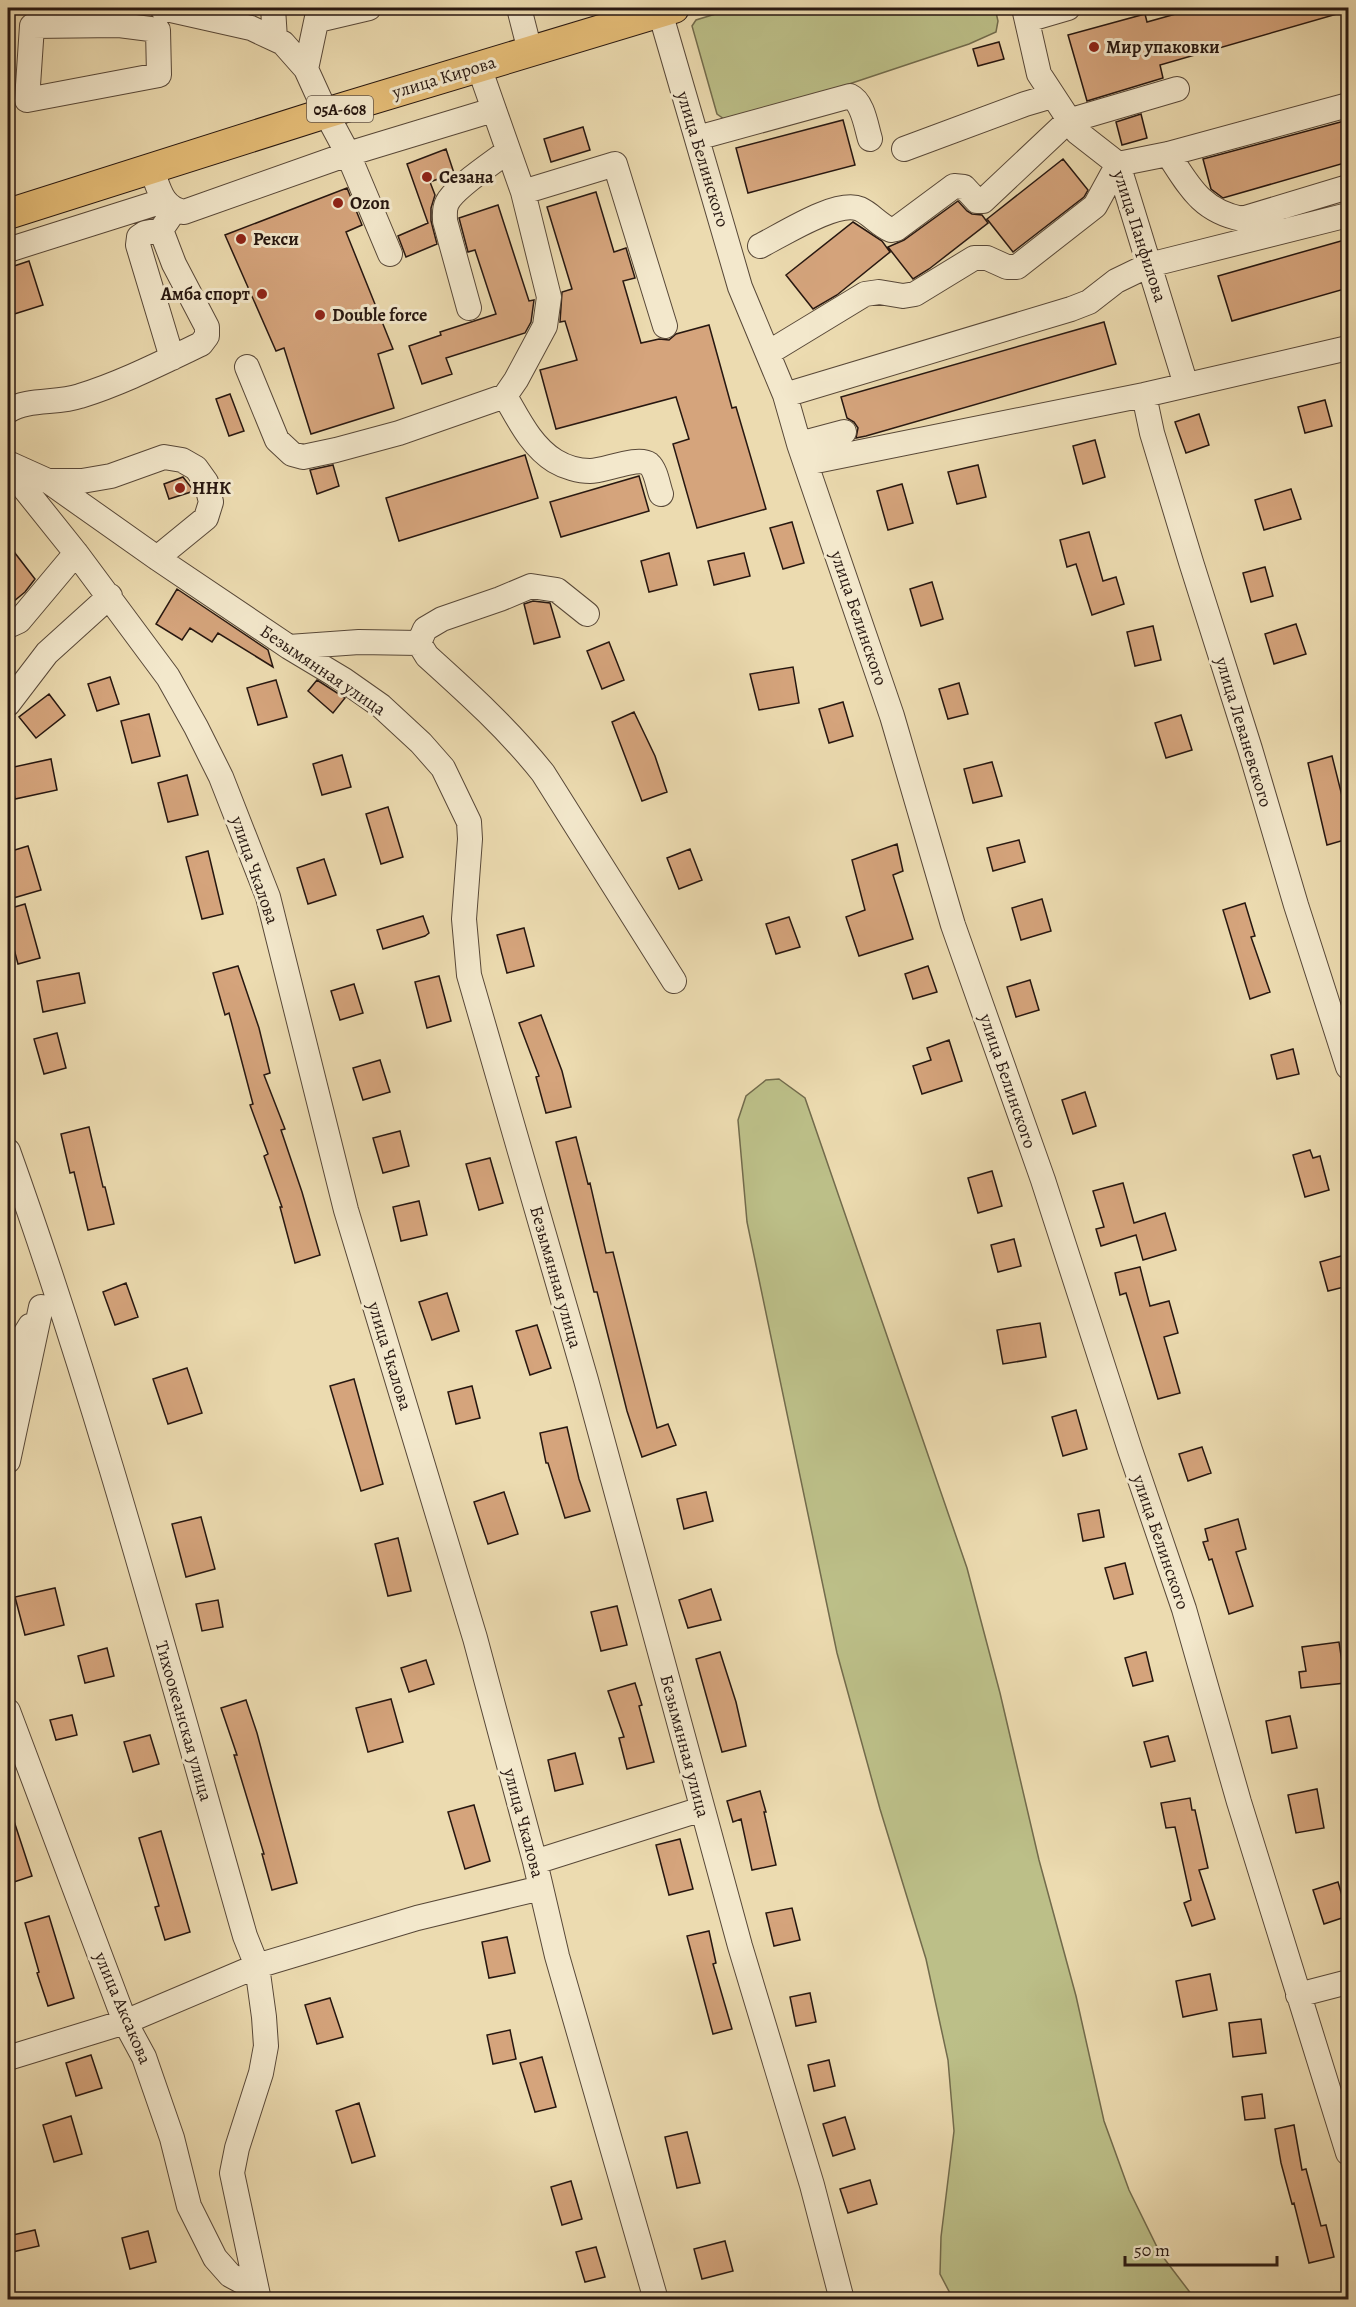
<svg xmlns="http://www.w3.org/2000/svg" width="1356" height="2307" font-family="Alegreya,serif">
<style>
.green{fill:#bcbf88;stroke:#726b4c;stroke-width:1.5}
.building{fill:#d5a47c;stroke:#271710;stroke-width:1.5}
.lines{fill:none;stroke-linecap:round;stroke-linejoin:round}
.minor-casing{stroke:#584838;stroke-width:26}
.major-casing{stroke:#271710;stroke-width:32}
.minor{stroke:#f3e8cc;stroke-width:24}
.major{stroke:#e6be78;stroke-width:30}
.poi-dot{fill:#8f2418;stroke:#f3e8cc;stroke-width:2}
.labels{text-anchor:middle;stroke-width:6;stroke-linejoin:round;paint-order:stroke}
.shield{fill:#f3e8cc;stroke:#645648;stroke-width:1.5}
.shield-label{font-size:16px;font-weight:bold;fill:#271710}
.poi-label{font-size:18px;font-weight:bold;fill:#271710;stroke:#f3e8cc;text-anchor:start}
.street-label{font-size:18px;fill:#271710;stroke:#f3e8cc}
</style>
<rect width="100%" height="100%" fill="#ecdbb0"/>
<filter id="stains"><feTurbulence type="fractalNoise" baseFrequency=".00333" numOctaves="4"/><feColorMatrix values="0 0 0 0 .2 0 0 0 0 .09 0 0 0 0 .02 0 0 0 .5 -.17"/></filter>
<radialGradient id="worn" r=".72"><stop offset=".6" stop-color="#630" stop-opacity="0"/><stop offset="1" stop-color="#630" stop-opacity=".3"/></radialGradient>
<!-- green -->
<path class="green" d="M735 8H995L998 21 996 32 969 44 834 89 724 119 717 114 692 26 696 20Z
M779 1079 805 1098 967 1568 1000 1693 1039 1860 1076 1996 1104 2121 1129 2190 1160 2253 1195 2299H953L940 2274 941 2237 954 2131 948 2060 926 1959 880 1809 837 1653 747 1222 738 1120 746 1096 766 1080Z"/>
<!-- building -->
<path class="building" d="M1197 8H1343L1344 12 1160 65 1163 78 1087 101 1068 35 1145 14 1147 22Z
M999 42 1004 59 978 66 973 49Z
M1141 114 1147 138 1122 145 1116 122Z
M843 120 855 165 748 193 736 148Z
M1348 120V162L1223 198 1211 189 1203 159Z
M583 127 590 150 551 162 544 139Z
M446 149 454 173 430 182 435 195 431 208V221L437 244 406 257 398 236 428 223 407 164Z
M1063 159 1088 190 1084 197 1013 252 987 219Z
M347 188 362 225 346 232 393 349 378 354 394 408 311 434 284 348 276 351 225 235Z
M596 192 614 252 626 248 635 278 623 281 641 343 659 339 669 340 676 334 709 325 732 408 736 407 766 509 697 528 673 444 689 439 676 397 556 429 540 370 577 360 565 321 560 322 562 292 572 289 547 207Z
M958 201 967 211 972 214 982 215 988 223 929 269 913 279 888 247 904 240Z
M498 205 529 301 534 300 531 322 525 333 446 358 452 374 422 384 409 346 441 335 440 332 496 314 475 250 468 252 459 218Z
M853 222 882 241 890 252 837 295 813 309 786 275Z
M1348 239V288L1232 321 1218 276Z
M29 261 43 305 8 316V268Z
M1104 322 1116 364 866 436 856 438 858 428 854 422 847 418 841 397Z
M230 394 244 431 229 436 216 399Z
M1325 400 1332 426 1305 433 1298 407Z
M1199 414 1209 445 1186 453 1175 422Z
M1095 440 1105 477 1083 484 1073 446Z
M525 455 538 498 399 541 386 498Z
M333 465 339 486 317 494 310 470Z
M978 465 986 497 957 504 948 472Z
M639 476 649 511 561 537 550 502Z
M183 477 194 491 169 499 164 484Z
M902 484 913 523 888 530 877 491Z
M1291 489 1301 519 1264 530 1255 500Z
M792 522 804 563 783 569 770 528Z
M1089 532 1103 581 1116 577 1124 604 1092 615 1076 564 1067 567 1060 540Z
M8 544 35 579 25 592 8 606Z
M669 553 677 585 649 592 641 561Z
M744 553 750 576 714 585 708 561Z
M1265 567 1273 596 1251 602 1243 573Z
M932 582 943 619 921 626 910 589Z
M177 589 268 650 273 667 218 633 212 642 190 628 182 640 156 624Z
M533 601 550 603 560 637 534 644 524 604Z
M1296 624 1306 654 1274 664 1265 634Z
M1153 626 1161 660 1135 666 1127 632Z
M609 642 624 680 602 689 587 651Z
M793 667 799 703 759 710 750 674Z
M110 677 119 704 97 711 88 684Z
M276 680 287 717 258 725 247 688Z
M317 680 345 698 333 713 308 691Z
M959 683 968 714 948 719 939 689Z
M49 694 65 715 36 738 19 717Z
M843 702 853 736 829 743 819 709Z
M634 712 655 756 667 792 642 801 612 722Z
M149 714 160 756 132 763 121 721Z
M1181 715 1192 750 1166 758 1155 723Z
M342 755 351 787 322 795 313 764Z
M1332 756 1346 812 1348 811V839L1327 845 1308 763Z
M51 759 57 790 15 799 9 768Z
M992 762 1002 796 973 803 964 769Z
M187 775 198 815 168 822 158 783Z
M388 807 403 857 381 864 366 814Z
M1019 840 1025 862 993 871 987 848Z
M897 844 903 871 893 875 913 939 859 956 846 917 865 910 852 860Z
M28 846 41 890 10 899 8 890V852Z
M690 849 702 880 679 889 667 858Z
M208 851 223 914 202 919 186 857Z
M324 859 336 895 308 904 297 868Z
M1042 899 1051 931 1021 940 1012 908Z
M1245 903 1255 936 1251 937 1270 992 1250 999 1223 910Z
M25 904 40 958 18 964 8 927V909Z
M423 916 429 933 425 936 383 949 377 930Z
M789 917 800 947 776 954 766 924Z
M524 928 534 966 507 973 497 935Z
M238 966 259 1028 270 1073 264 1075 285 1129 281 1130 302 1192 320 1255 295 1263 280 1207H282L264 1156 268 1154 250 1105 253 1104 229 1013 225 1015 213 973Z
M928 966 937 992 913 999 905 974Z
M79 973 85 1003 43 1012 37 981Z
M439 976 451 1021 427 1028 415 982Z
M1030 980 1039 1010 1016 1017 1007 987Z
M354 984 363 1013 340 1020 331 991Z
M541 1015 562 1071 571 1107 546 1113 536 1077 539 1076 519 1023Z
M57 1033 66 1068 44 1074 34 1039Z
M949 1040 962 1081 922 1094 913 1066 931 1060 927 1048Z
M1293 1049 1299 1074 1277 1079 1271 1055Z
M380 1060 390 1092 363 1100 353 1068Z
M1085 1092 1096 1126 1073 1134 1062 1100Z
M89 1127 103 1187H105L114 1224 88 1230 74 1172 70 1173 61 1134Z
M400 1131 409 1166 383 1173 373 1138Z
M576 1137 588 1184 590 1183 606 1253 613 1252 657 1428 668 1424 676 1445 642 1457 627 1411 597 1292H594L556 1142Z
M1310 1150 1313 1158 1320 1156 1329 1190 1305 1197 1293 1155Z
M490 1158 503 1203 479 1210 466 1164Z
M992 1171 1002 1206 978 1213 968 1178Z
M1123 1183 1134 1223 1165 1213 1176 1250 1143 1260 1136 1235 1101 1246 1096 1229 1104 1227 1093 1191Z
M419 1201 427 1235 401 1241 393 1207Z
M1014 1239 1021 1266 998 1272 991 1245Z
M1348 1254V1286L1328 1291 1320 1262Z
M1140 1267 1150 1306 1169 1301 1178 1333 1164 1337 1180 1393 1158 1399 1126 1293 1120 1295 1115 1273Z
M126 1283 138 1317 115 1325 103 1292Z
M447 1293 459 1331 432 1340 419 1302Z
M1040 1323 1046 1357 1003 1364 997 1330Z
M537 1325 551 1368 530 1375 516 1331Z
M187 1368 202 1413 168 1424 153 1379Z
M354 1379 383 1484 361 1491 330 1386Z
M472 1386 480 1418 456 1424 448 1392Z
M1076 1410 1087 1449 1063 1456 1052 1417Z
M567 1427 579 1479 590 1511 565 1518 548 1463H546L540 1433Z
M1202 1447 1211 1473 1188 1481 1179 1454Z
M504 1492 518 1534 488 1544 474 1502Z
M706 1492 713 1521 684 1529 677 1499Z
M1099 1510 1104 1537 1083 1541 1078 1514Z
M201 1517 215 1569 186 1577 172 1524Z
M1238 1519 1246 1549 1236 1552 1253 1606 1229 1614 1212 1559 1209 1560 1203 1542 1208 1541 1205 1529Z
M398 1538 411 1591 388 1596 375 1544Z
M1125 1563 1133 1594 1114 1599 1105 1568Z
M55 1588 64 1625 25 1635 15 1597Z
M711 1589 721 1620 688 1628 679 1600Z
M218 1600 223 1627 202 1631 196 1604Z
M617 1606 627 1645 601 1651 591 1612Z
M1339 1642 1345 1683 1301 1688 1299 1672 1306 1671 1302 1647Z
M107 1648 114 1676 85 1683 78 1656Z
M720 1652 736 1702 746 1746 722 1752 696 1659Z
M1146 1652 1153 1681 1133 1686 1125 1658Z
M426 1660 434 1684 409 1692 401 1668Z
M635 1683 642 1705 639 1706 654 1762 627 1769 619 1738 624 1737 608 1691Z
M391 1699 403 1742 368 1752 356 1708Z
M246 1700 257 1733 297 1883 272 1890 262 1854H264L234 1755H237L221 1708Z
M72 1715 77 1735 56 1740 50 1720Z
M1290 1716 1297 1748 1272 1753 1266 1721Z
M150 1735 159 1764 133 1772 124 1742Z
M1168 1736 1175 1761 1151 1767 1144 1742Z
M575 1753 583 1784 555 1791 548 1760Z
M1317 1789 1324 1828 1296 1833 1288 1795Z
M760 1791 766 1812H764L776 1865 752 1870 741 1819 733 1822 727 1801Z
M1190 1798 1192 1810H1195L1208 1868 1199 1870 1215 1919 1192 1926 1184 1903 1191 1900 1175 1827 1166 1828 1161 1803Z
M474 1805 490 1861 465 1869 448 1812Z
M11 1812 32 1876 8 1884V1813Z
M161 1831 190 1932 165 1940 155 1907 159 1906 139 1838Z
M680 1839 693 1889 669 1895 656 1845Z
M1338 1882 1348 1916 1324 1924 1313 1890Z
M792 1908 800 1940 774 1946 766 1913Z
M49 1916 74 1998 48 2006 37 1973 39 1972 25 1923Z
M709 1931 716 1963 713 1964 732 2029 713 2034 687 1936Z
M507 1937 515 1973 489 1978 482 1942Z
M1210 1974 1217 2010 1183 2017 1176 1981Z
M810 1993 816 2022 796 2026 790 1997Z
M330 1998 343 2037 317 2044 305 2005Z
M1261 2019 1266 2053 1233 2057 1229 2023Z
M510 2030 516 2059 493 2064 487 2035Z
M91 2055 102 2088 76 2096 66 2063Z
M542 2057 556 2107 535 2112 520 2063Z
M829 2060 835 2086 814 2091 808 2065Z
M1262 2094 1265 2118 1245 2120 1242 2097Z
M359 2103 375 2156 352 2163 336 2111Z
M71 2116 82 2154 54 2162 43 2125Z
M845 2117 855 2149 833 2156 823 2124Z
M1294 2125 1302 2170 1306 2169 1321 2226 1326 2225 1334 2257 1309 2263 1294 2203 1292 2204 1281 2163 1275 2129Z
M687 2132 700 2183 677 2188 665 2137Z
M870 2180 877 2204 848 2213 840 2189Z
M571 2181 582 2219 562 2225 551 2187Z
M35 2230 39 2246 8 2253V2236Z
M148 2231 156 2262 130 2269 122 2238Z
M725 2241 733 2271 702 2279 694 2249Z
M596 2247 605 2277 585 2282 576 2252Z"/>
<g class="lines">
<!-- minor casing -->
<g class="minor-casing">
<path id="minor" d="M162 8 251 28 283 43 306 69 326 113 348 154 390 254
M273 8 275 39
M519 8 530 51
M1024 8 1039 74 1077 132 1118 164 1186 385
M660 12 740 287 785 395 799 444 892 716 953 925 1043 1180 1130 1450 1184 1609 1239 1802 1348 2153
M318 20 369 8
M1027 20 1068 8
M119 25 158 30 159 75 27 100 32 26Z
M306 69 319 8
M697 138 850 96C863 102 866 126 870 139
M904 149 1025 104 1052 96
M1168 154C1189 186 1201 211 1242 219L1348 187
M152 170C159 189 162 208 184 212L348 154 493 110
M523 192 615 164 665 326
M161 230 145 233 139 237 138 245 172 358
M760 246C782 235 837 199 860 209 871 214 879 225 891 230L896 229 954 186 964 187 977 201H983L1068 121 1177 89
M8 250 163 201
M469 308 445 221C445 215 444 209 447 203 454 188 494 162 508 151
M768 353 865 294 879 292 903 296 915 294 974 258H987L1007 267H1017L1095 206 1118 164 1168 154 1348 105
M247 367 277 440 292 454 303 457 336 450 399 433 505 396 516 380 545 326 549 297 523 192 479 67
M785 395 1071 309 1089 302 1116 281 1149 265 1348 215
M1144 395 1152 433 1191 562 1250 749 1296 905 1348 1067
M505 396C519 420 531 446 555 461 565 467 579 471 590 471 604 471 638 456 649 464 656 470 658 486 661 494
M8 411C28 398 57 404 80 396 122 383 161 363 201 344L207 336V327L174 264 161 230 174 211
M799 444 844 432
M8 463 48 481 157 558 289 647 344 680 381 706 421 743 443 768 469 822 470 839 464 919 469 975 586 1380 740 1946 812 2185 842 2300
M806 463 1144 395 1348 348
M8 468 76 553 168 677 196 727 221 777 268 897 346 1210 475 1638 535 1862 557 1956 656 2300
M48 481H82L111 476 164 457 182 460 196 468 206 482 211 502 206 518 157 558
M587 614 557 590 531 586 500 599 442 619 425 629 419 643 427 656C468 693 509 730 543 773L674 981
M8 626 19 621 76 553
M289 647 359 642 419 643
M8 704 47 653 110 596
M8 1151C100 1408 170 1673 245 1936L257 1966 264 2017 266 2046 261 2073 237 2148 232 2173 259 2300
M8 1362 30 1326
M8 1461 41 1307
M8 1711 125 2022 144 2057 172 2138 189 2206 215 2258 230 2275 256 2289
M535 1862 702 1809
M1298 1995 1348 1982
M8 2058 125 2022 257 1966 417 1918 541 1888"/>
</g>
<!-- major casing -->
<g class="major-casing">
<path id="major" d="M8 214 326 113 674 8"/>
</g>
<!-- minor -->
<use href="#minor" class="minor"/>
<!-- major -->
<use href="#major" class="major"/>
</g>
<!-- markers -->
<g class="poi-dot">
<circle cx="1094" cy="47" r="6"/>
<circle cx="427" cy="177" r="6"/>
<circle cx="338" cy="203" r="6"/>
<circle cx="241" cy="239" r="6"/>
<circle cx="262" cy="294" r="6"/>
<circle cx="320" cy="315" r="6"/>
<circle cx="180" cy="488" r="6"/>
</g>
<g class="labels">
<!-- shield labels -->
<rect class="shield" x="307" y="96" width="66" height="26" rx="4.5"/>
<g class="shield-label">
<text x="340" y="115">05А-608</text>
</g>
<!-- poi labels -->
<g class="poi-label">
<text x="1106" y="53">Мир упаковки</text>
<text x="439" y="183">Сезана</text>
<text x="350" y="209">Ozon</text>
<text x="253" y="245">Рекси</text>
<text x="250" y="300" text-anchor="end">Амба спорт</text>
<text x="332" y="321">Double force</text>
<text x="192" y="494">ННК</text>
</g>
<!-- street labels -->
<g class="street-label">
<text transform="translate(444 77) rotate(-17)" y="6">улица Кирова</text>
<text transform="translate(703 159) rotate(73)" y="6">улица Белинского</text>
<text transform="translate(1140 236) rotate(72)" y="6">улица Панфилова</text>
<text transform="translate(859 618) rotate(71)" y="6">улица Белинского</text>
<text transform="translate(323 670) rotate(34)" y="6">Безымянная улица</text>
<text transform="translate(1244 732) rotate(73)" y="6">улица Леваневского</text>
<text transform="translate(255 870) rotate(71)" y="6">улица Чкалова</text>
<text transform="translate(1008 1081) rotate(71)" y="6">улица Белинского</text>
<text transform="translate(556 1277) rotate(74)" y="6">Безымянная улица</text>
<text transform="translate(390 1356) rotate(73)" y="6">улица Чкалова</text>
<text transform="translate(1161 1542) rotate(71)" y="6">улица Белинского</text>
<text transform="translate(184 1721) rotate(74)" y="6">Тихоокеанская улица</text>
<text transform="translate(685 1746) rotate(75)" y="6">Безымянная улица</text>
<text transform="translate(524 1823) rotate(75)" y="6">улица Чкалова</text>
<text transform="translate(123 2008) rotate(67)" y="6">улица Аксакова</text>
</g>
</g>
<!-- margin -->
<rect width="1356" height="2307" fill="none" stroke="#ecdbb0" stroke-width="30"/>
<rect x="9" y="9" width="1338" height="2289" fill="none" stroke="#271710" stroke-width="3"/>
<rect x="15" y="15" width="1326" height="2277" fill="none" stroke="#271710" stroke-width="1.5"/>
<!-- scale -->
<path d="M1125 2256v9h152v-9" fill="none" stroke="#271710" stroke-width="3"/>
<text x="1134" y="2256" font-size="18" fill="#271710" stroke="#f3e8cc" stroke-width="4.5" paint-order="stroke">50 m</text>
<rect width="100%" height="100%" filter="url(#stains)"/>
<rect width="100%" height="100%" fill="url(#worn)"/>
</svg>
